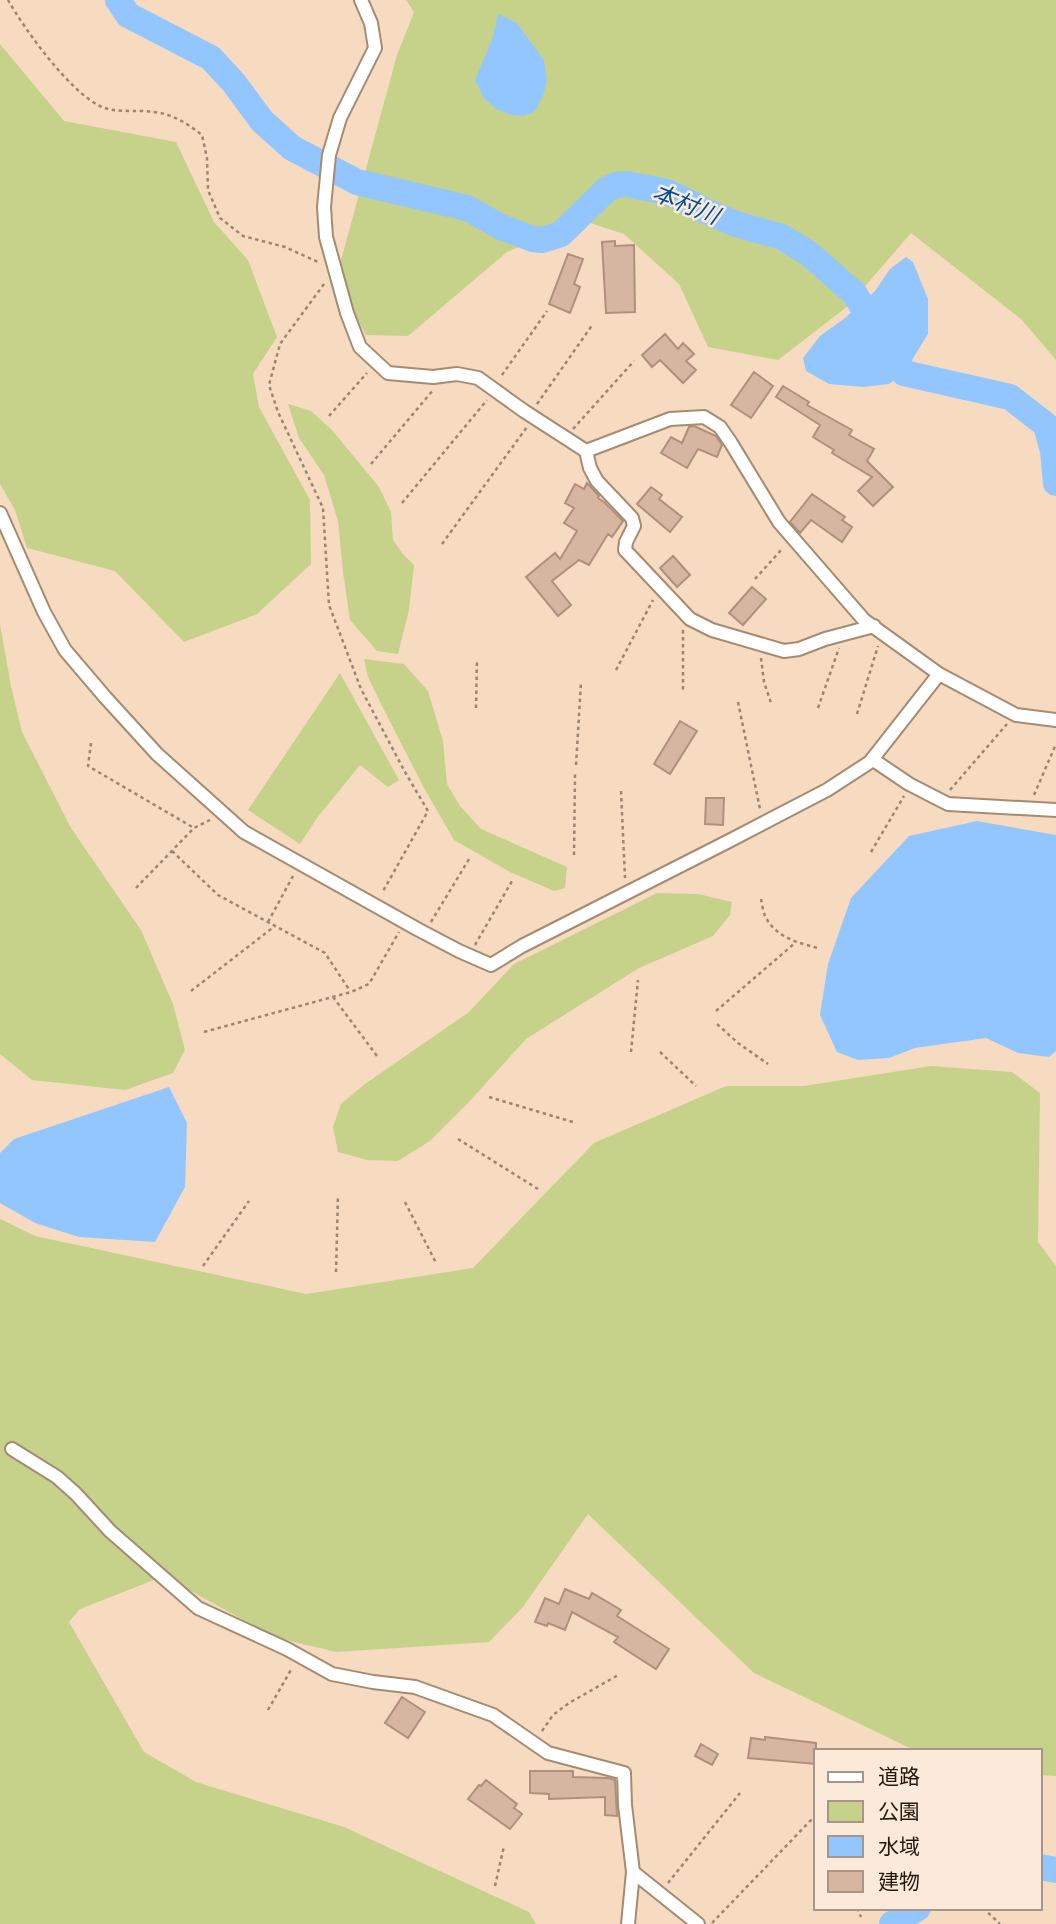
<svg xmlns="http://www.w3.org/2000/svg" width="1056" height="1924" font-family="Barlow,'Noto Sans JP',sans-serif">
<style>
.green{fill:#c6d28a}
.water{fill:#93c6ff}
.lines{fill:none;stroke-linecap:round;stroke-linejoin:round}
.river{stroke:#93c6ff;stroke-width:26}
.building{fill:#d6b5a1;stroke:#b0907d;stroke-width:2}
.minor-casing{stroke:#a48b72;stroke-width:16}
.path{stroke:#9a8673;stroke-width:2.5;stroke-dasharray:3.5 3.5;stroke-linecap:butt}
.minor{stroke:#fff;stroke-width:12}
.labels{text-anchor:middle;stroke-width:5;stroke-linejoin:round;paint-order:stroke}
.water-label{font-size:23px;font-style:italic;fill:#005092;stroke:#fbeada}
</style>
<rect width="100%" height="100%" fill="#f6dbc0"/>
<!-- green -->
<path class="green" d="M406 0H1056V360L1022 320 911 233 848 306 778 360 708 347 679 284 624 234 587 222 526 244 507 252 408 336 366 335 352 310 340 264 397 55 414 12Z
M0 44 64 121 176 142 214 222 248 260 277 337 253 374 259 407 310 500 311 564 257 614 184 642 115 571 27 548 15 510 0 484Z
M288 404 311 411 332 430 379 487 391 512 393 540 402 553 414 565 409 610 398 654 377 651 350 620 343 572 338 521 324 475 299 438Z
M0 624 11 686 22 732 71 828 141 930 173 1004 185 1050 173 1073 125 1090 32 1080 0 1054Z
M364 659 404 664 428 691 443 741 447 784 460 806 481 829 567 867 565 888 554 891 510 872 454 840 424 788 383 708 368 677Z
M340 673 399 780 388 787 360 765 317 818 300 844 248 810Z
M657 893 698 894 732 902 730 915 713 936 639 968 526 1039 468 1103 430 1141 398 1161 367 1160 338 1152 333 1127 341 1104 365 1084 469 1012 514 964Z
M931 1066 1012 1072 1040 1093 1038 1242 1056 1266V1776L1040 1775V1751H916L754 1673 588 1514 523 1607 489 1642 336 1652 274 1637 164 1576 80 1609 69 1622 144 1752 196 1782 344 1827 529 1912 536 1924H0V1219L35 1236 306 1294 473 1268 594 1143 726 1086H804Z"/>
<!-- water -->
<path class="water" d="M498 14 517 23 544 60 547 80 543 96 535 111 524 116 512 115 496 109 484 98 475 80 493 37Z
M906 257 913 262 928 299V334L904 373 889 384 863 387 829 384 806 371 803 358 820 336 845 318 875 291 890 269Z
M977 821 1056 835V1051L1049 1057 1018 1053 986 1038 915 1048 889 1058 858 1060 837 1052 820 1015 828 964 851 898 909 836Z
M169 1087 187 1123 185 1187 155 1242 79 1237 35 1223 0 1203V1153L14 1139Z"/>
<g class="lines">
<!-- river -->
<path class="river" d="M118 0 128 15 211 58 234 83 262 121 292 148 357 182 467 208 501 227 533 239 542 240 561 234 606 190 616 185 627 184 667 192 693 204 703 210 736 224 782 237 808 253 854 293 904 373 1010 397 1046 425 1053 451 1056 483
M1040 1867 1056 1870
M892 1924 918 1908"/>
</g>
<!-- building -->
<path class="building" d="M615 241V246L634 245 635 312 606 313 602 242Z
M568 254 583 259 574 284 580 287 570 313 549 304Z
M665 334 678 349 683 343 694 354 686 361 696 370 683 383 660 360 652 367 642 355Z
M754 372 773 386 751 418 731 405Z
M783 386 809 402 807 405 852 430 849 435 874 449 867 461 893 487 873 506 858 491 872 477 832 453 834 450 813 437 820 425 776 397Z
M694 426 716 436 722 445 717 457 698 449 687 468 661 453 671 437 682 443 689 427Z
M587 483 599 496 598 498 604 502 623 521 612 537 608 534 589 565 579 560 552 581 571 605 558 616 526 577 555 553 560 559 577 531 564 523 574 508 565 503 575 484 584 489Z
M651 487 662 495 659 499 682 517 670 532 637 504Z
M812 494 845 517 842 520 852 527 842 542 811 520 800 533 790 522Z
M673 556 690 575 677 587 660 568Z
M752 587 766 599 743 625 729 613Z
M680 721 697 731 670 774 654 764Z
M706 798H724L723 825 705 824Z
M565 1589 589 1599 592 1593 621 1610 617 1616 669 1649 656 1669 614 1642 618 1637 572 1612 565 1630 548 1623 547 1626 535 1622 545 1598 559 1604Z
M402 1697 425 1712 408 1738 385 1723Z
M765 1737 816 1743V1764L748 1758 751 1738 765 1740Z
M701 1744 718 1754 712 1765 695 1756Z
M530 1771H573V1777L608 1778 615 1780 617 1816 605 1815V1797L549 1799V1794L530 1793Z
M486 1780 517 1804 514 1808 522 1814 510 1829 468 1799 479 1785 481 1786Z"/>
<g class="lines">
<!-- minor casing -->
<g class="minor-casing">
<path id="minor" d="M361 0 371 23 375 48 340 118 329 155 324 207 326 237 347 313 360 347 388 373 433 377 457 374 478 378 524 411 586 451 670 419 704 417 720 427 731 443 779 522 864 620 939 674 1016 715 1056 720
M586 451 590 468 597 481 632 518 634 526 626 542 625 550 690 619 712 630 784 651 799 649 825 639 874 626
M0 513 44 612 65 650 105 697 157 754 244 832 419 930 459 951 491 965 522 946 729 841 827 790 870 762 939 674
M872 759 909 784 948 804 1056 810
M12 1449 57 1477 76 1494 110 1531 198 1608 287 1649 332 1674 373 1682 415 1687 493 1715 548 1753 624 1773 625 1805 633 1872 628 1924
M633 1872 698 1924"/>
</g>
<!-- path -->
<path class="path" d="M8 0C25 30 69 91 100 106 116 114 137 109 154 112 173 114 188 124 202 135L207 158 208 190 220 218 243 236 285 247 318 262
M324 284 280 344 269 385 278 412 323 508 329 605 361 689 405 772 428 811 382 893
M502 375 547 311
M537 404 593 324
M329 416 367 373
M573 429 634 361
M371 464 434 389
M402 503 487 400
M442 544 527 427
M755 579 783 548
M683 630V692
M761 658 764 682 771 703
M616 670 653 600
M738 702 760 809
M476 708 477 660
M818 708 839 648
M857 714 878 646
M91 743 88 766 194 828
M576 765 581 682
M950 790 1007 724
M621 791 625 878
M1034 795 1056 744
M172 851 218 895 325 953 350 991
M871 852 904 796
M574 855 575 774
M136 888 194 828 210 820
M761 899C762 904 763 911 765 916 775 937 798 943 818 948
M268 922 293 876
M431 922 469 859
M475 945 512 881
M191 991 275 926
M333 997 377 1056
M716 1011 795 943
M717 1024 738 1043 768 1064
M204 1032 351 992 369 984 399 932
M631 1052 638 980
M660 1052 696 1086
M489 1097 576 1123
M458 1139 538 1189
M405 1202 436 1263
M203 1266 249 1201
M336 1272 338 1195
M268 1710 292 1668
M542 1731 553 1715 569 1703 620 1674
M668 1883 740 1793
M495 1886 504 1846
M857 1908 861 1917
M983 1908 1000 1924
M712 1923 814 1817 816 1822"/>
<!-- minor -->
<use href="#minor" class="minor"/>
</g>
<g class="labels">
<!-- water labels -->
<g class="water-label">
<text transform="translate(686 204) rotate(22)" y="8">本村川</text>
</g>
</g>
<!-- legend -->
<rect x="814" y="1749" width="228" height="161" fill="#fbeada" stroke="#a59689" stroke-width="2"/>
<rect x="828" y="1772" width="35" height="10" fill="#ffffff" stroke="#a59689" stroke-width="2"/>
<text x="878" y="1784" font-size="21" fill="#231910">道路</text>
<rect x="828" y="1801" width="35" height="21" fill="#c6d28a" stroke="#a59689" stroke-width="2"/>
<text x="878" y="1819" font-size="21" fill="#231910">公園</text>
<rect x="828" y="1836" width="35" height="21" fill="#93c6ff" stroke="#a59689" stroke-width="2"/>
<text x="878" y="1854" font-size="21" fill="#231910">水域</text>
<rect x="828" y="1871" width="35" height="21" fill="#d6b5a1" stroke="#a59689" stroke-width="2"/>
<text x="878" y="1889" font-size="21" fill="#231910">建物</text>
</svg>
